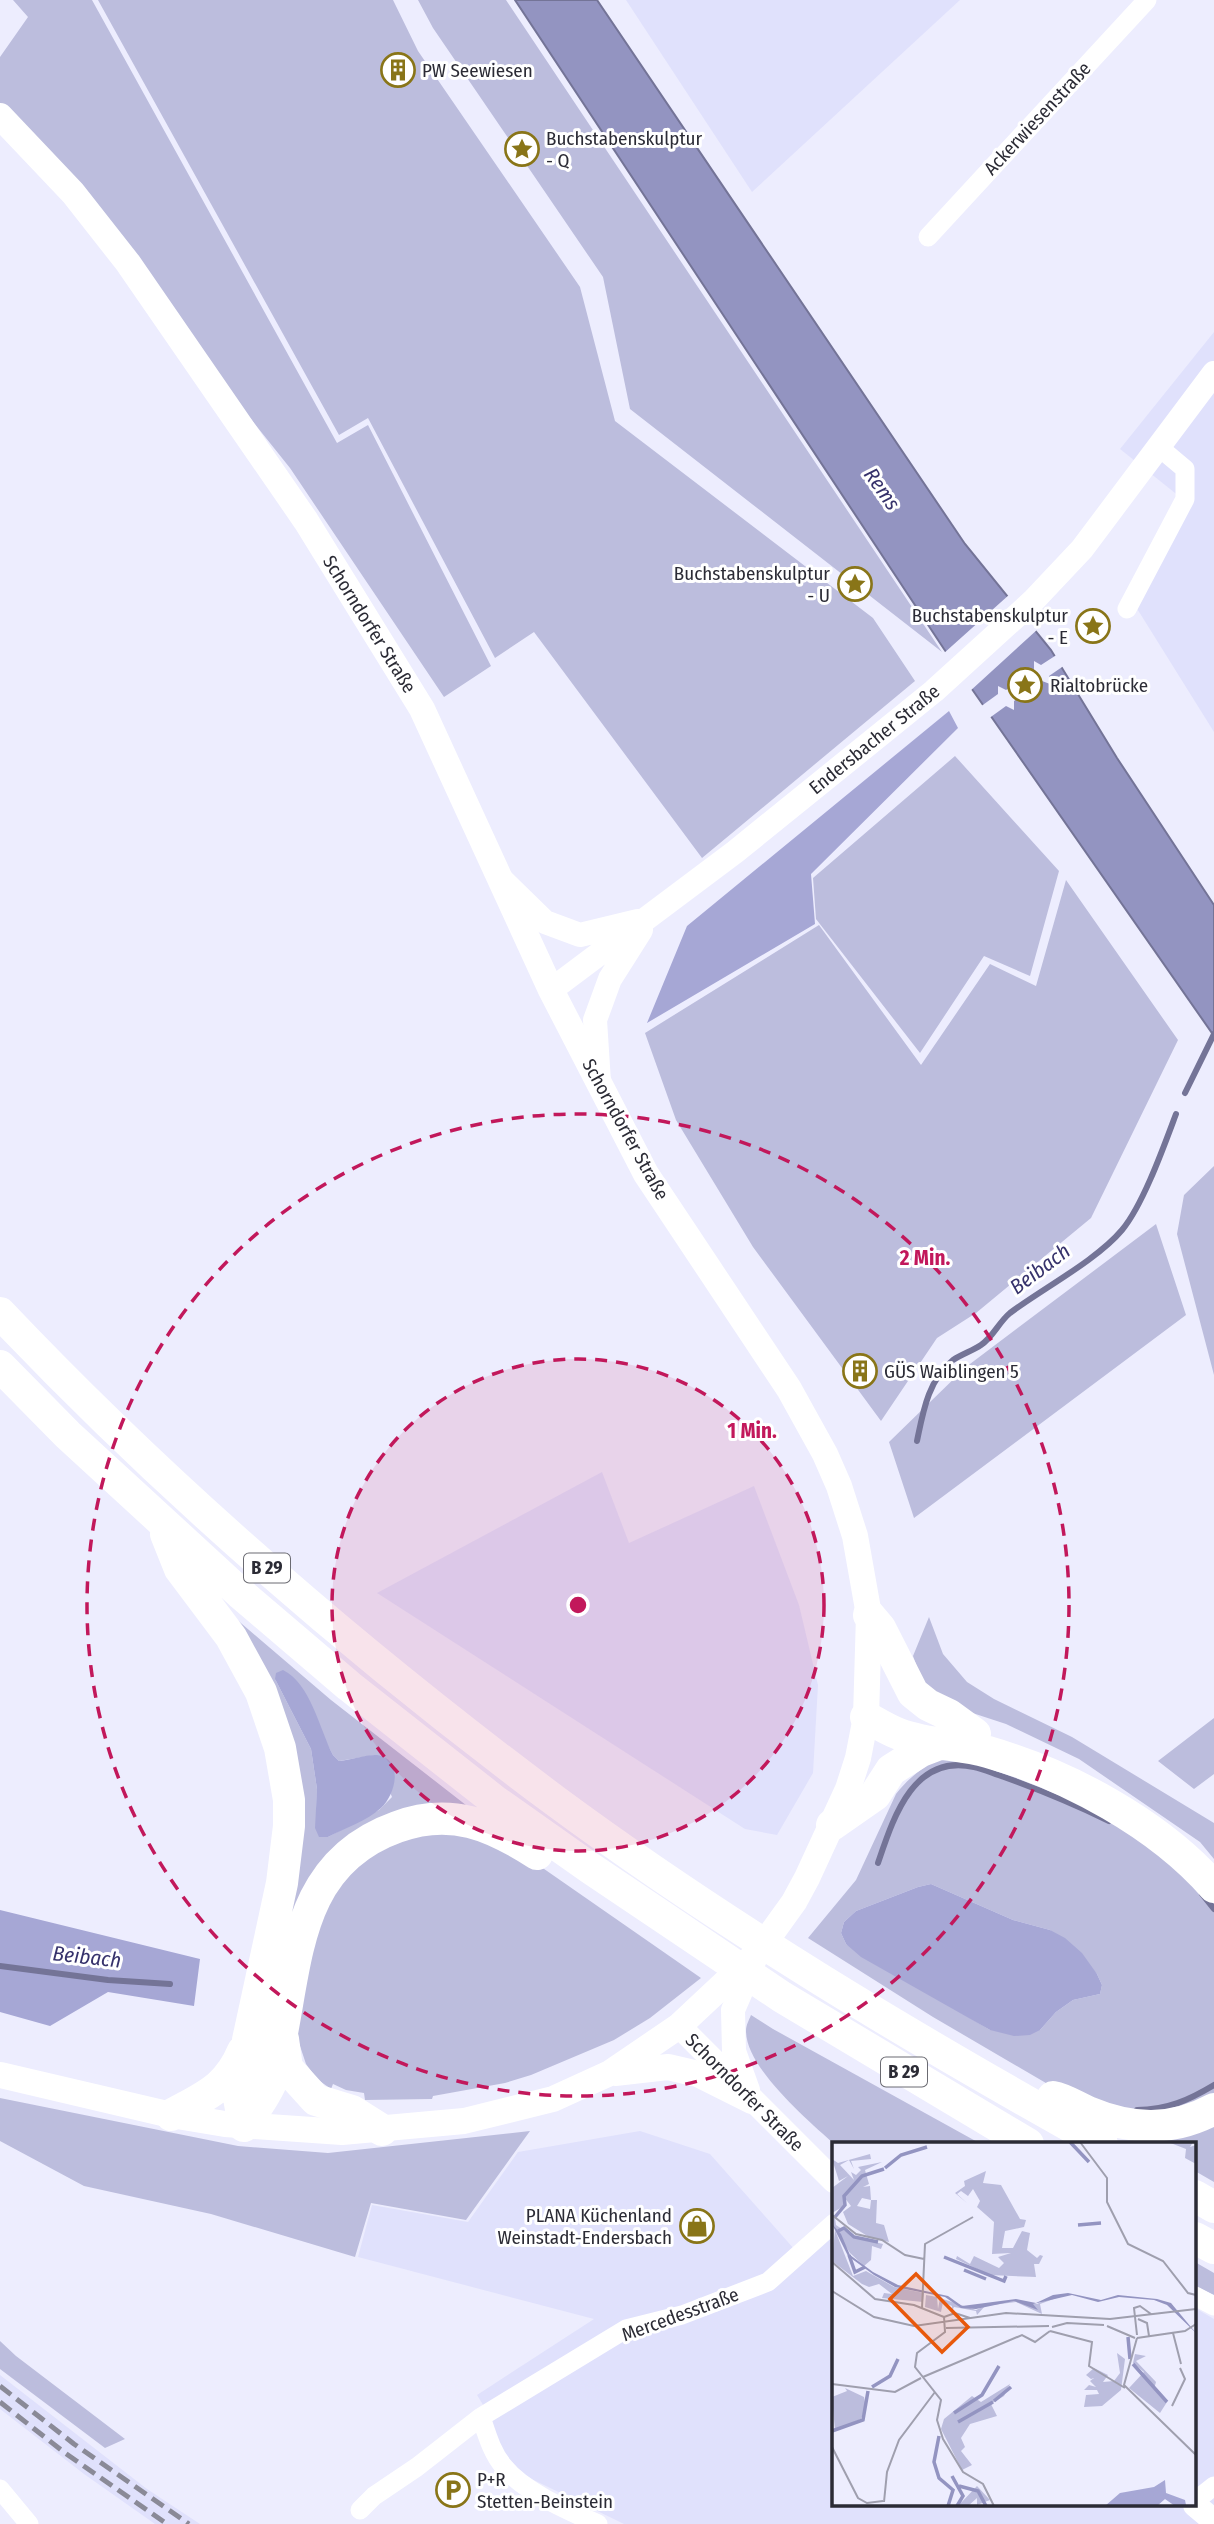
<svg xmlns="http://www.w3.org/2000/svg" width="1214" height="2524" font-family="'Fira Sans Condensed',sans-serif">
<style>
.built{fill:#e0e1fc}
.green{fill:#bcbddd;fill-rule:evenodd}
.forest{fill:#a6a7d5}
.water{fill:#9394c1;stroke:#747497;stroke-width:2}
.pier{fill:#ededfe}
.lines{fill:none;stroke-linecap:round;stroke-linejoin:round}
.stream{stroke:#747497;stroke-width:6}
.minor{stroke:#fff;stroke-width:19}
.tertiary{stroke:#fff;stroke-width:24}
.secondary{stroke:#fff;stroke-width:26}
.trunk{stroke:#fff;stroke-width:32}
.rail{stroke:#8a8a97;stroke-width:5;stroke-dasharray:14 7;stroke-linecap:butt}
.ring{fill:none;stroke:#c2185b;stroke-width:3.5;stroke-dasharray:12 9}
.labels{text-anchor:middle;stroke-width:6;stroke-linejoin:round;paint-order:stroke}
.shield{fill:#fff;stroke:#6b6b72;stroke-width:2}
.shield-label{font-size:18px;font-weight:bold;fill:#2b2b35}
.poi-label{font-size:19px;fill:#2b2b35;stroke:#fff;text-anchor:start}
.street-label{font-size:19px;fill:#2b2b35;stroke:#fff}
.water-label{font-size:21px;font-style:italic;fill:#37336c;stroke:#fff}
.inset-river{fill:none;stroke:#9394c1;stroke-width:3.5}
.inset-road{fill:none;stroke:#9f9fae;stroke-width:2}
.view{fill:#e8590c;fill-opacity:0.15;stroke:#e8590c;stroke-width:3.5}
.inset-edge{fill:none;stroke:#2b2b35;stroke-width:3.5}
.centre{fill:#c2185b;stroke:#fff;stroke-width:3.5}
.ring-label{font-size:21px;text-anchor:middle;font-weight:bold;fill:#c2185b;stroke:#fff;stroke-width:6;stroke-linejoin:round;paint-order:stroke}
</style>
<rect width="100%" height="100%" fill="#ededfe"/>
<!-- built -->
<path class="built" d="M626 0H960L752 192Z
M1214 332V732L1136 607 1190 505 1120 449Z
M602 1472 629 1543 754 1486 799 1605 818 1685 813 1773 777 1835 745 1829 377 1593Z
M640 2131 710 2154 795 2250 834 2223V2505H1195V2308L1214 2319V2524H624L505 2466 491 2418 477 2395 594 2319 358 2257 372 2205 468 2222 518 2152Z
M0 2375 147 2489 200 2524H155L84 2474 0 2409Z"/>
<!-- green -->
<path class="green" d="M13 0H92L337 443 368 425 491 666 444 697 290 468 0 106V57L28 17Z
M98 0H393L418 51 580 287 615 421 873 618 915 681 702 858 534 632 495 658 368 418 339 435Z
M418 0H506L942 652 630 409 603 277 433 28Z
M955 756 1059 871 1030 976 984 956 920 1053 816 919 813 878Z
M1066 880 1178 1040 1091 1218 976 1313 937 1338 881 1421 753 1247 676 1120 645 1033 819 925 921 1065 990 964 1036 986Z
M1214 1166V1375L1177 1234 1184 1195Z
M1156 1224 1186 1315 914 1518 889 1442 966 1367Z
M929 1617 943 1654 967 1682 994 1699 1072 1737 1214 1823V1859L1200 1842 1079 1759 1006 1724 945 1704 926 1691 913 1656Z
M235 1618 331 1700 471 1809 347 1841 255 2088 297 1851ZM275 1679 322 1734 333 1755 339 1761 375 1755 392 1797 379 1810 328 1837 316 1828 317 1789 311 1749Z
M1214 1718V1774L1194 1789 1158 1761Z
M944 1755 1078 1796 1214 1895V2097L1154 2117 1063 2093 933 2017 808 1938 856 1880 896 1794C910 1776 925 1766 944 1755ZM931 1884 1013 1920 1050 1930 1097 1974 1102 1985 1100 1994 1073 2000 1056 2012 1040 2030H990L846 1944 841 1933 844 1922 856 1911 918 1887Z
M454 1829 524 1855 701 1978 650 2018 614 2040 531 2075 505 2083 433 2096 432 2099 365 2100 364 2093 346 2090 333 2084 331 2089 317 2079 306 2064 296 2034 309 1946 330 1888 388 1840Z
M751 2015 773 2029 981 2144H834C808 2120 746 2068 746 2031 746 2025 749 2020 751 2015Z
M0 2098 238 2146 328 2153 530 2131 466 2220 371 2203 355 2257 211 2214 84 2186 0 2141Z
M1214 2120V2182L1195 2171V2144H1146L1139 2139Z
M1195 2262 1214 2273V2295L1195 2286Z
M0 2341 16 2356 125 2439 105 2448 0 2369Z"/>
<!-- forest -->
<path class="forest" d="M949 711 958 728 811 874 815 924 647 1023 687 926Z
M283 1670C311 1684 319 1728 333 1755L339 1761C350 1760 368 1754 377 1755 404 1759 396 1794 381 1808 367 1821 345 1828 328 1837H319L315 1828 317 1789 311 1749 275 1679 276 1673Z
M931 1884 1013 1920 1050 1930 1065 1938 1082 1953 1097 1974 1102 1985 1100 1994 1073 2000 1056 2012 1040 2030 1030 2035 1014 2036 990 2030 861 1957 846 1944 841 1933 844 1922 856 1911 918 1887Z
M0 1910 200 1959 194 2006 108 1992 50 2026 0 2012Z"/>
<!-- water -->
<path class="water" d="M515 0H597L965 544 1051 650 1117 758 1214 905V1036L944 649Z"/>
<!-- pier -->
<path class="pier" d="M1010 594 1038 629 969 692 943 654Z
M1058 654 1065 665 1049 676 1050 684 1042 681 1014 701V710L1006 706 988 719 980 707 998 694V686L1006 690 1034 670V661L1041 665Z"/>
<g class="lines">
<!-- stream -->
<path class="stream" d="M1185 1093 1214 1034
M917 1441C923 1412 928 1380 953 1360 962 1354 972 1351 981 1345 993 1337 999 1322 1010 1313 1042 1289 1097 1260 1122 1230 1143 1205 1164 1146 1176 1114
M878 1863C893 1819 913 1753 974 1767 984 1769 994 1774 1004 1777 1040 1790 1074 1804 1109 1821
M1202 1894 1214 1909
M0 1966 108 1980 170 1984
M1137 2110C1167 2110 1189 2100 1214 2085"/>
<!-- minor -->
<path class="minor" d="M928 237 1147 0
M1127 609 1185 499V469L1160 448
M1195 2296 1214 2306
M481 2417C487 2435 492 2453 504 2467 524 2492 569 2511 598 2524
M0 2489 29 2524
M1195 2501 1214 2486
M360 2510 374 2496 417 2467 481 2417 626 2329 682 2315 768 2282 834 2223"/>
<!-- tertiary -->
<path class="tertiary" d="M503 881 545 922 580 935 638 921
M551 990 735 852 934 691 1033 601 1082 549 1214 373
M599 1082 595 1020 610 979 641 930
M679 2026 834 2181
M748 2090 734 2051 733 2010 755 1959
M1195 2505 1214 2521"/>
<!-- secondary -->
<path class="secondary" d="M0 116 73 193 128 263 306 521 422 709 551 990 646 1174 789 1389 825 1454 839 1486 855 1536 869 1615 866 1717 858 1758 848 1789 807 1878 794 1902 758 1952 679 2026 610 2073 553 2099 464 2121 342 2132 225 2124 171 2115 0 2075
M615 2073 668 2067 698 2074 752 2101"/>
<!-- trunk -->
<path class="trunk" d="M0 1313C169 1491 357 1653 554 1800 727 1928 914 2039 1102 2144
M0 1366 68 1435 240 1593 349 1686 495 1801 590 1868 782 1997 1028 2144
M166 1534 180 1569 231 1637 261 1692 280 1748 289 1800V1826L282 1883 248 2040 246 2069 239 2098 244 2126
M869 1615 880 1628 913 1693 928 1705 949 1715 975 1734
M866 1717C877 1723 888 1730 899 1734 928 1745 959 1744 988 1752 1068 1775 1159 1824 1214 1887
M832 1825 875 1795 891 1770 921 1751 942 1743
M283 2039 287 2068 316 2100 352 2111 382 2130
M1053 2097C1065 2099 1076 2107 1088 2112 1131 2130 1172 2132 1214 2109
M171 2115C205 2096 227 2089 243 2051
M244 2126C253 2112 266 2096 272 2080 276 2067 278 2052 281 2038 298 1952 299 1862 397 1827 451 1807 492 1825 537 1854
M1195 2196 1214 2207
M1195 2238 1214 2248"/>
<!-- rail -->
<path class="rail" d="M0 2386 74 2444 189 2524
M0 2402 65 2453 167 2524"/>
</g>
<!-- distance rings -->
<circle cx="578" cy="1605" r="246" fill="#c2185b" fill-opacity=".12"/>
<g class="ring">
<circle cx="578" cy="1605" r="246"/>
<circle cx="578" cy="1605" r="491"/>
</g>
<!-- icons -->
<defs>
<g id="building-ring" transform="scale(1.75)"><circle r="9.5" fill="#fff" stroke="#897518" stroke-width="1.5"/><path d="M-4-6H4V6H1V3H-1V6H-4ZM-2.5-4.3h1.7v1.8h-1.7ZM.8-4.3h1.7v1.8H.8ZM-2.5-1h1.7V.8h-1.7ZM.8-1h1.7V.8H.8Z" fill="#897518"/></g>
<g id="sight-ring" transform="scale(1.75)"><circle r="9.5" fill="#fff" stroke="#897518" stroke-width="1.5"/><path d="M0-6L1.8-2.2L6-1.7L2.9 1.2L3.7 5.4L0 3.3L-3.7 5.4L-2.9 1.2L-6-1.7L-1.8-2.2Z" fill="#897518"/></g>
<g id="shop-ring" transform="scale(1.75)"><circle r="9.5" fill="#fff" stroke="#897518" stroke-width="1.5"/><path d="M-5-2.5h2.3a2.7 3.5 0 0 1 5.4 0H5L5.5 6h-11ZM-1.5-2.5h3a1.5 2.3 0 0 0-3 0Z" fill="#897518"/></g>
<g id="parking-ring" transform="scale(1.75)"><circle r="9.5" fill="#fff" stroke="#897518" stroke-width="1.5"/><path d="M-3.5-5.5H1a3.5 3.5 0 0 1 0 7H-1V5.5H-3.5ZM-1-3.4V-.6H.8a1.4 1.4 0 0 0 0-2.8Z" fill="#897518"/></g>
</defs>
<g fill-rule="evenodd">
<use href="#building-ring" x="398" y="70"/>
<use href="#sight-ring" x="522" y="149"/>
<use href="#sight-ring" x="855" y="584"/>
<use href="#sight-ring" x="1093" y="626"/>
<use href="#sight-ring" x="1025" y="685"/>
<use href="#building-ring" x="860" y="1371"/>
<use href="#shop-ring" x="697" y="2226"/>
<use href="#parking-ring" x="453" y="2490"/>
</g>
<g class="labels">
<!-- shield labels -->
<g class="shield">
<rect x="244" y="1553.5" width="46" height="29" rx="5"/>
<rect x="881" y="2057.5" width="46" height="29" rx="5"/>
</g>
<g class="shield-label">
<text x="267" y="1574">B 29</text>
<text x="904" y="2078">B 29</text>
</g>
<!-- poi labels -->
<g class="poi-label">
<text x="422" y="77">PW Seewiesen</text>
<text x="546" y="145">Buchstabenskulptur<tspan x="546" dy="22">- Q</tspan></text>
<text x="830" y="580" text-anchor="end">Buchstabenskulptur<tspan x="830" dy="22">- U</tspan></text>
<text x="1068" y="622" text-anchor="end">Buchstabenskulptur<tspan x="1068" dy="22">- E</tspan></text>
<text x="1050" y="692">Rialtobrücke</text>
<text x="884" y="1378">GÜS Waiblingen 5</text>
<text x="672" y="2222" text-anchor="end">PLANA Küchenland<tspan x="672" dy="22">Weinstadt-Endersbach</tspan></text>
<text x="477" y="2486">P+R<tspan x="477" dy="22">Stetten-Beinstein</tspan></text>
</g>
<!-- street labels -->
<g class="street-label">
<text transform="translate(1037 118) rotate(-47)" y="7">Ackerwiesenstraße</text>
<text transform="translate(370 624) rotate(58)" y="7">Schorndorfer Straße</text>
<text transform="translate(874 739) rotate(-39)" y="7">Endersbacher Straße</text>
<text transform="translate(626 1129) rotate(61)" y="7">Schorndorfer Straße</text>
<text transform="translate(745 2092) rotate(45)" y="7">Schorndorfer Straße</text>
<text transform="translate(680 2314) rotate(-20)" y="7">Mercedesstraße</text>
</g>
<!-- water labels -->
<g class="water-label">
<text transform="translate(882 489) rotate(55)" y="7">Rems</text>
<text transform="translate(1040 1269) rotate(-37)" y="7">Beibach</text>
<text transform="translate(87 1957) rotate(6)" y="7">Beibach</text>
</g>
</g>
<!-- overview -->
<g transform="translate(832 2142)">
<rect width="364" height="364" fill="#ededfe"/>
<path d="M336 0H361L358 5 364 3V22L353 16 354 7ZM38 12 39 17 19 19 22 27 17 18 8 23 22 38 19 30 24 33 29 28 26 25 50 20 33 28 37 42 31 45 38 44 39 58 30 56 25 64 38 67 39 58H45L44 81 52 83 57 100 37 95 16 82 11 70 19 64 12 55V64L0 71V46L16 34 7 39 0 17 6 21ZM154 29 151 41 169 43 188 77 194 78 192 85 173 89 170 106H181L190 89 198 91 195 108 205 116 208 113 211 114 207 122H202L204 135 158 133 124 117 125 114 138 122 142 114 167 126 172 121 166 115 179 111 160 112 162 80 145 65 148 59 141 47 136 54 129 49 125 52 135 61 123 51 133 44 132 39ZM0 73 9 80 3 76 4 83 22 95 51 102 49 107 40 104 39 118 32 124 18 111 0 82ZM3 88 21 134 34 129 62 145 92 151 91 160 50 156 52 151 60 152 47 142 37 145 30 142 0 119ZM94 153 105 155 106 167 108 156 144 168 155 163 168 160 182 159 205 162 222 154H230L208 162 210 172 184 160 153 164 145 173 144 169 122 165 119 171 120 164 111 160 109 170 93 165ZM285 211 293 217 289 248 270 264 252 265 254 253 267 252 265 248H252L257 243 264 245 258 239 262 236 259 237 254 233 262 226 276 233 271 240 282 239 288 231ZM303 212 314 214 304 219 324 240 322 247 335 260 328 271 297 246 312 230 301 221ZM178 242 172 254 159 262 165 274 138 282 129 296 133 305 129 309 140 323 130 328 109 287 112 277 140 254 149 260ZM13 246 32 255 34 265 29 277 3 288 0 255 15 249ZM145 344 158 358 145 363V356L136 364H126Z" fill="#bcbddd"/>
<path d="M333 338 334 351 353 358 354 363 343 364 333 357 325 364H273L288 351 322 345Z" fill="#a6a7d5"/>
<path d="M0 82 9 92 18 113 41 130 66 143 116 154 130 164 184 157 204 161 221 153 236 151 269 158 286 153 325 157 339 161 364 191 335 163 322 158 287 155 266 160 240 153 201 162 206 168 182 159 144 167 129 166 113 155 63 145 42 133 16 114Z" fill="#9394c1"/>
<path class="inset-river" d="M238 0 257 20M53 26 69 13 95 5M3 75 13 63 12 54 30 34 52 27M246 83 269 81M6 89 12 86 22 95 46 100M17 113 23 130 33 125M112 115 172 139 174 134M132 128 154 137M296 195 298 217M301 222 335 260M40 245 58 234 66 217M162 259 179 245M122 271 150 253 167 224M126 280 161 260M0 289 31 278 36 249M107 294 102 320 107 336 121 348 116 364M120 334 131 354 125 364M127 344 146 349 154 364"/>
<path class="inset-road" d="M248 0 275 36V60L296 102 331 119 356 151 364 153M0 73 24 92 50 98 73 113 92 117M0 120 43 157 82 163 112 175 113 190 85 211 83 225 109 258 105 278 111 297 131 330 151 342 162 364M0 149 42 175 82 184 174 171 278 177 364 167M90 166 93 102 141 75M112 175 123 171 138 176M306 177 315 181 317 194M275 184 303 196M220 185 235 181 272 183M114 186 217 184M218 189 260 200 257 224 293 246M341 191 349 222M305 193 302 166 308 164 319 172M305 196 292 243 364 313M305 196 353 189 364 182M91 235 190 193 203 200 218 189M0 242 63 250 89 236M340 264 353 237 348 226M0 305 26 356 35 361 51 359M52 360 55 330 67 298 103 250"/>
<path class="view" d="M84 132 136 185 110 210 58 157Z"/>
<rect width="364" height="364" class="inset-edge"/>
</g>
<circle cx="578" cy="1605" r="10" class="centre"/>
<g class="ring-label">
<text x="925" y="1265">2 Min.</text>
<text x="752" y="1438">1 Min.</text>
</g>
</svg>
